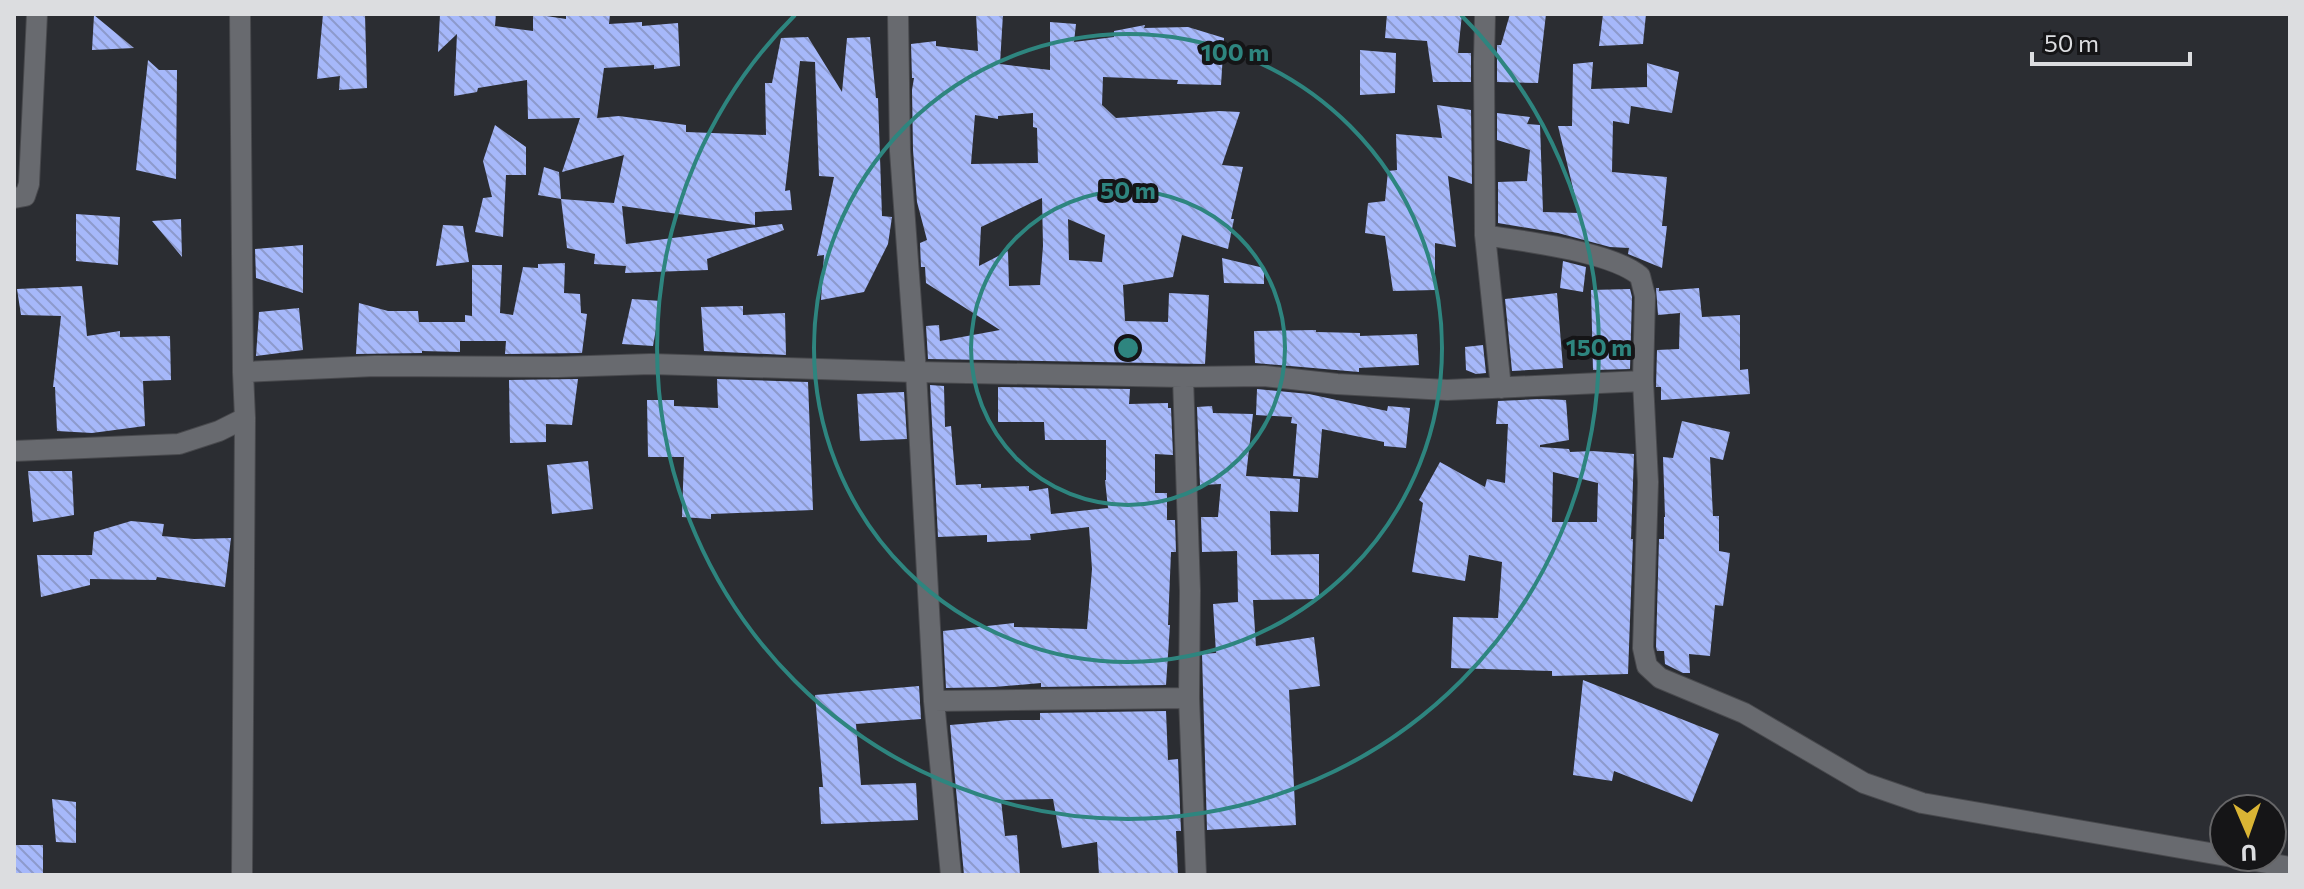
<svg xmlns="http://www.w3.org/2000/svg" width="2304" height="889" font-family="Commissioner,sans-serif">
<style>
.building{fill:url(#building-back-hatch);fill-rule:evenodd}
.lines{fill:none;stroke-linecap:round;stroke-linejoin:round}
.minor-casing{stroke:#48494d;stroke-width:22}
.minor{stroke:#686a6f;stroke-width:20}
.ring{fill:none;stroke:#2e857f;stroke-width:4}
.centre{fill:#2e857f;stroke:#151517;stroke-width:4}
.ring-label{font-size:24px;text-anchor:middle;font-weight:bold;fill:#2e857f;stroke:#151517;stroke-width:8;stroke-linejoin:round;paint-order:stroke}
</style>
<defs>
<pattern id="building-back-hatch" width="6" height="6" patternUnits="userSpaceOnUse" patternTransform="scale(2)"><rect width="6" height="6" fill="#a6b8fa"/><path d="M-1 5l2 2M0 0l6 6M5-1l2 2" fill="none" stroke="#8d9acc"/></pattern>
</defs>
<rect width="100%" height="100%" fill="#2b2d32"/>
<!-- building -->
<path class="building" d="M323 14H365L367 88 339 90 340 76 317 79Z
M440 14H496L495 26 533 31V14L566 19V14H610L609 24 642 22V26L678 23 680 66 654 69V65L604 68 597 118 619 116 686 125V132L766 135 765 83H772L781 38 808 37 842 92 847 38 870 37 876 98H878L882 216 892 217 888 244 864 292 821 300 824 255 817 256 834 177 819 176 815 62 800 61 785 191 790 190 792 210 755 212V225L622 206 626 244 782 224 784 230 707 259 708 270 625 273 626 266 594 264 595 254 567 248 561 199 614 203 624 155 562 172 580 118 528 119 527 80 478 88 477 92 454 96 457 34 438 52Z
M976 14H1003L1000 64 1050 70V22L1076 24 1074 42 1114 37V31L1145 25 1144 28 1188 27 1224 38 1221 85 1177 84 1178 80 1103 77 1102 105 1116 118 1219 111 1240 112 1222 165 1243 167 1231 219H1234L1228 249 1182 235 1173 277 1123 285 1125 321 1168 322 1169 293 1209 295 1205 364 928 359 926 326 939 325 940 341 1000 330 926 283 925 267H921L920 243 927 240 917 202 913 150 912 90 914 78H912L911 44 936 41V46L978 51ZM1033 113V127L1037 128 1038 163 971 164 975 115 998 119V116ZM1042 198 1043 246 1040 285 1009 286 1008 251 979 266 981 227ZM1068 219 1105 235 1102 262 1069 260Z
M1387 14H1462L1458 53H1471V82H1433L1427 41 1385 38Z
M1510 14H1546L1538 83 1497 82V45H1501Z
M1603 14H1646L1643 44 1599 46Z
M94 15 134 48 92 50Z
M1360 50 1396 53 1395 93 1360 95Z
M148 60 159 70H177L176 179 136 170Z
M1593 62 1591 89 1647 87V63L1679 72 1672 113 1631 106 1629 124 1613 121 1612 172 1667 177 1662 226H1667L1662 268 1628 254 1629 248 1610 247 1558 233 1498 223V182L1527 181 1530 150 1497 140V113L1530 117 1527 124 1540 125 1543 212 1579 213 1558 126H1572L1573 64Z
M1437 105 1471 110 1472 184 1448 176 1456 247 1435 243V290L1393 291 1385 236 1365 233 1368 203 1385 201 1388 171 1397 170 1396 134 1442 138Z
M495 125 526 147V175H506L503 237 475 232 483 198 492 197 483 161Z
M544 167 559 172 561 199 538 195Z
M76 214 120 217 118 265 76 261Z
M181 219 182 257 152 221Z
M443 225 463 226 469 262 436 266Z
M303 245V293L256 278 255 249Z
M1222 258 1264 268V284L1224 283Z
M1563 261 1586 267 1583 292 1560 288Z
M565 263 564 293 580 294 581 313 587 314 582 353 505 354 506 341H460V352L422 351V353L356 354 359 303 388 311H418L419 322H465V315L472 316V265H502L500 313 513 315 523 267 538 268V264Z
M82 286 87 336 120 331V337L170 336 171 380 143 381 145 426 92 433 57 431 55 387H53L61 316 21 315 17 289Z
M1656 288H1659V291L1699 288 1702 317 1740 315V370L1748 369 1750 394 1661 400V387H1656L1657 350 1679 349 1680 313 1658 315Z
M1630 289 1632 297 1630 369 1593 370 1591 290Z
M1557 293 1563 368 1512 371 1505 299Z
M632 299 661 301 653 346 622 344Z
M743 306V315L785 313 786 355 704 351 701 307Z
M299 308 303 350 256 356 259 312Z
M1316 330V332L1360 333V336L1417 334 1419 365 1359 368V372L1255 363 1254 331Z
M1483 345 1486 373 1476 374 1466 370 1465 347Z
M578 379 572 425 546 424V442L510 443 509 380Z
M717 379 808 382 813 510 711 514V519L682 517 684 457H648L647 400H674V406L718 408Z
M930 385 944 386 945 427 951 426 956 485 981 484V488L1029 486V491L1048 488 1051 514 1108 508 1105 480H1106V440H1045L1044 422H998V387L1130 389 1129 404 1168 403V408H1171L1173 455 1155 454V493H1167V520H1175L1176 552H1171L1168 625H1170L1166 685 1041 687V683L994 687 946 688 943 631 1014 623V627L1087 629 1092 569 1089 527 1030 534 1031 540 987 542V535L938 537Z
M1257 389 1309 394 1387 411 1388 406 1410 408 1406 448 1384 446V442L1322 429 1318 478 1293 476 1297 424 1291 423 1292 417 1256 415Z
M904 392 907 439 860 441 857 394Z
M1540 399 1566 400 1569 440 1540 445V447L1569 449 1570 452 1592 451 1634 454 1631 539H1633L1628 674 1552 676V671L1451 668 1453 617 1498 618 1502 562 1469 555 1465 581 1412 572 1423 503 1419 500 1440 462 1485 487 1487 479 1505 483 1508 424H1496L1498 401ZM1553 472 1598 483 1597 522H1552Z
M1212 406 1213 413 1253 414 1246 476 1300 479 1298 512 1270 511 1271 555 1319 554V599L1253 600 1256 646 1314 637 1320 686 1289 690 1296 825 1207 830 1202 654 1216 653 1213 604 1238 602 1237 551 1202 552 1201 517H1218L1221 484 1200 485 1197 407Z
M1682 421 1730 432 1723 460 1710 457 1713 516H1719V551L1730 553 1723 606 1715 605 1710 656 1689 654 1690 673H1683L1665 664 1664 651H1657L1656 647 1659 539H1664V517H1665L1663 457 1673 458Z
M588 461 593 509 552 514 547 465Z
M28 471H72L74 515 33 522Z
M131 521 164 524 162 536 194 539 231 538 225 587 157 577 156 580 90 579V585L41 597 37 555H92L94 532Z
M1583 680 1719 734 1692 802 1614 771 1612 781 1573 775Z
M919 686 921 719 856 724 861 785 916 783 918 820 821 824 819 787H823L815 695Z
M1166 711 1168 760 1178 759 1181 831H1176L1178 875H1099L1097 842 1062 848 1053 799 1001 800 1005 836 1017 835 1020 875H964L950 725 1010 720H1040V713Z
M52 799 76 802V843L56 842Z
M14 845H43V875H14Z"/>
<g class="lines">
<!-- minor casing -->
<g class="minor-casing">
<path id="minor" d="M240 14 243 372
M898 14 900 151 916 372 934 701 951 875
M1485 14 1484 62 1485 235 1501 388
M14 198 25 196 29 184 37 14
M1485 235C1526 242 1610 251 1640 276L1645 296 1643 381
M1183 377 1190 591 1189 698 1196 875
M14 451 179 444 219 431 245 418 243 372 375 366 558 367 651 364 916 372 1183 377 1264 376 1337 384 1447 390 1643 381 1648 482 1643 648 1647 666 1660 678 1744 713 1864 783 1922 803 2290 867
M934 701 1189 698
M242 875 245 418"/>
</g>
<!-- minor -->
<use href="#minor" class="minor"/>
</g>
<!-- distance rings -->
<g class="ring">
<circle cx="1128" cy="348" r="157"/>
<circle cx="1128" cy="348" r="314"/>
<path d="M1461 15A471 471 0 1 1 795 15"/>
</g>
<circle cx="1128" cy="348" r="12" class="centre"/>
<g class="ring-label">
<text x="1235" y="61">100 m</text>
<text x="1128" y="199">50 m</text>
<text x="1599" y="356">150 m</text>
</g>
<!-- border -->
<rect width="2304" height="889" fill="none" stroke="#dcdde0" stroke-width="32"/>
<!-- north arrow -->
<g transform="translate(2248 833) rotate(178)"><circle r="38" fill="#151517" stroke="#656567" stroke-width="2"/>
<path d="M0-6L14 30L0 20L-14 30Z" fill="#d9b434"/>
<text y="-12" font-size="22" font-weight="bold" text-anchor="middle" fill="#dcdde0">U</text>
</g>
<!-- scale -->
<path d="M2032 52v12h158v-12" fill="none" stroke="#dcdde0" stroke-width="4"/>
<text x="2044" y="52" font-size="24" fill="#dcdde0" stroke="#151517" stroke-width="6" paint-order="stroke">50 m</text>
</svg>
